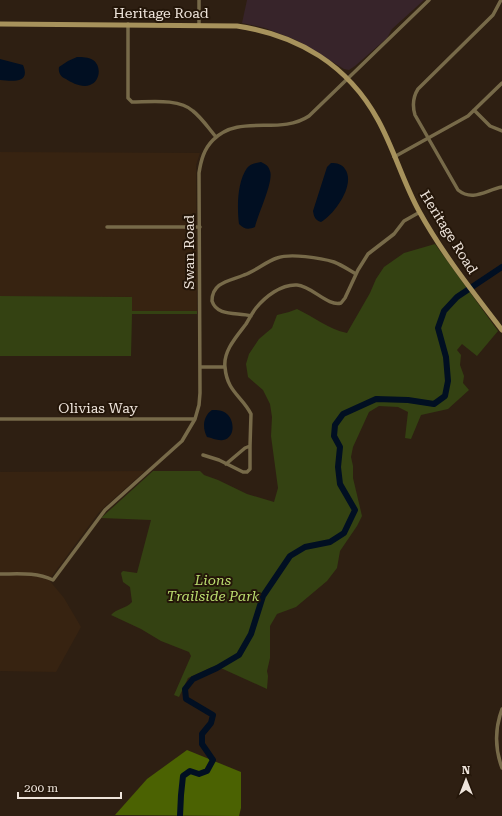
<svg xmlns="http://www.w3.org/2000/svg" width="502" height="816" font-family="'Roboto Serif',serif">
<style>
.built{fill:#372311}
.education{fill:#37242a}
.green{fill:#344212}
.forest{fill:#4b6202}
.water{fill:#010f22}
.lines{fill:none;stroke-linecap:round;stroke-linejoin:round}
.river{stroke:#010f22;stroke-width:6}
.street{stroke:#776a49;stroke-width:3.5}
.secondary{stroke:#a7925c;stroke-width:5}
.labels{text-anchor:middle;stroke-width:4;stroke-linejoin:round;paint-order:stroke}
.street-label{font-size:14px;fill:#eee4db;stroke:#241609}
.park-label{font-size:14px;font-style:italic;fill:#bbdd6f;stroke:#241609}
</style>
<rect width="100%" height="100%" fill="#2e1f12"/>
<!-- built -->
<path class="built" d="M0 152 200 153 196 165 197 311H131V297L0 296Z
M145 471 99 512 49 580 64 598 81 627 56 672 0 671V472Z"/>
<!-- education -->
<path class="education" d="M247 0H424L392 29 387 38 355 66 349 70 344 69 296 40 265 28 242 23Z"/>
<!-- green -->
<path class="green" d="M435 244 498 331 477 356 462 344 457 350 461 355 460 365 464 376 463 383 469 390 448 409 421 415 411 439 405 438 408 412 398 407 379 406 369 412 353 447 351 457 353 466V478L362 516 357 526 340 551 337 568 327 581 296 607 277 614 270 626V658L267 671 268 676 267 689 223 669 212 667 188 678 179 697 174 695 191 656 189 652 161 641 141 629 111 615C117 608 126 609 132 602L130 587 123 582 121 573 123 571 137 573 151 520 101 518 153 471H200L204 475 218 480 247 494 274 502 278 488 271 436 272 417 270 404 263 390 248 377 246 364 249 354 259 339 272 328 277 315 289 312 297 309C314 317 328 329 347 333L370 293 376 279 384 267 404 253Z
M0 296 132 297V311H197V314H132L131 356H0Z"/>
<!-- forest -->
<path class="forest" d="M187 750 241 772V808L239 816 115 815 147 779Z"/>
<!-- water -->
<path class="water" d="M77 57C83 57 88 57 93 60 102 66 100 82 90 85 82 88 72 83 66 79 61 77 58 73 59 67L68 61Z
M0 59 23 65C31 84 12 81 0 80Z
M261 162C265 164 268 165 270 171 274 181 258 214 255 227 248 230 244 229 239 224 237 208 237 182 247 168 250 164 255 163 261 162Z
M331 163C337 163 342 164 345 169 356 184 335 214 321 222 315 220 314 217 313 211L327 167Z
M212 410C217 410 223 410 227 414 235 421 235 438 223 440 218 441 212 438 207 437 202 428 203 416 212 410Z"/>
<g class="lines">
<!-- river -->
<path class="river" d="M180 816 181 795 183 776 190 771 199 774 207 771 213 760 202 744V734L211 723 213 715 186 699 185 689 193 679 217 668 239 655 251 634 263 596 290 556 305 547 330 542 344 533 355 510 340 484 338 467 340 447 334 436 335 425 343 414 376 399 408 400 434 404 445 396 448 381 446 357 438 328 444 311 457 297 502 267"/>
<!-- street -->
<path class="street" d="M199 0V25
M501 0 493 15 418 89C413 97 412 105 415 115L458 190C473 202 486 190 502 187
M128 24V98L132 102C149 102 179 98 193 111 202 118 209 129 216 137
M474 110 490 126 502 131
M394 157 468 116 502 83
M107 227H200
M251 316C238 312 217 317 212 301 212 282 230 281 244 275 256 271 265 262 277 258 290 253 321 258 334 262 342 265 349 270 356 274
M200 367H225
M0 419H195
M203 455 219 460 243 472H247L250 469V446L251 414C242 396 227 392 225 367 223 351 237 336 246 324 249 319 252 313 256 308 265 297 281 284 297 285 312 286 328 307 341 303L345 298 358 270 368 254 394 234 404 221 420 212
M226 464 245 448 250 446
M0 574C19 574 35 572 53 580L105 510 182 441 195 419 199 405 200 393 199 173C201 160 204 149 213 140 240 113 279 136 309 116L429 0
M502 709C495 728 495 749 502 768"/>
<!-- secondary -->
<path class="secondary" d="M0 24 237 26C298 35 348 65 378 120 394 149 403 182 419 211 442 253 473 292 502 330"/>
</g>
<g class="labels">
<!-- street labels -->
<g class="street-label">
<text x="161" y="18">Heritage Road</text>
<text transform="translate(449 232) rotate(58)" y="5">Heritage Road</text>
<text transform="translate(189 252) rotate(-90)" y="5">Swan Road</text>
<text x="98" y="413">Olivias Way</text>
</g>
<!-- park labels -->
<g class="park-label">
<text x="213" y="585">Lions<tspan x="213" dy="16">Trailside Park</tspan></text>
</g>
</g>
<!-- north arrow -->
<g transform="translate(466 780)" stroke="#241609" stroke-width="3" paint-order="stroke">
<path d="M0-3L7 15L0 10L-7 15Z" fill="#eee4db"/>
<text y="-6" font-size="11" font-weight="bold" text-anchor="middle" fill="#eee4db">N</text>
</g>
<!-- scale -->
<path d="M18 792v6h103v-6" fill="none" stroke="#eee4db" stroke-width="2"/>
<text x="24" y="792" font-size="12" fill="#eee4db" stroke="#241609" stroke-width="3" paint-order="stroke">200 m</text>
</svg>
